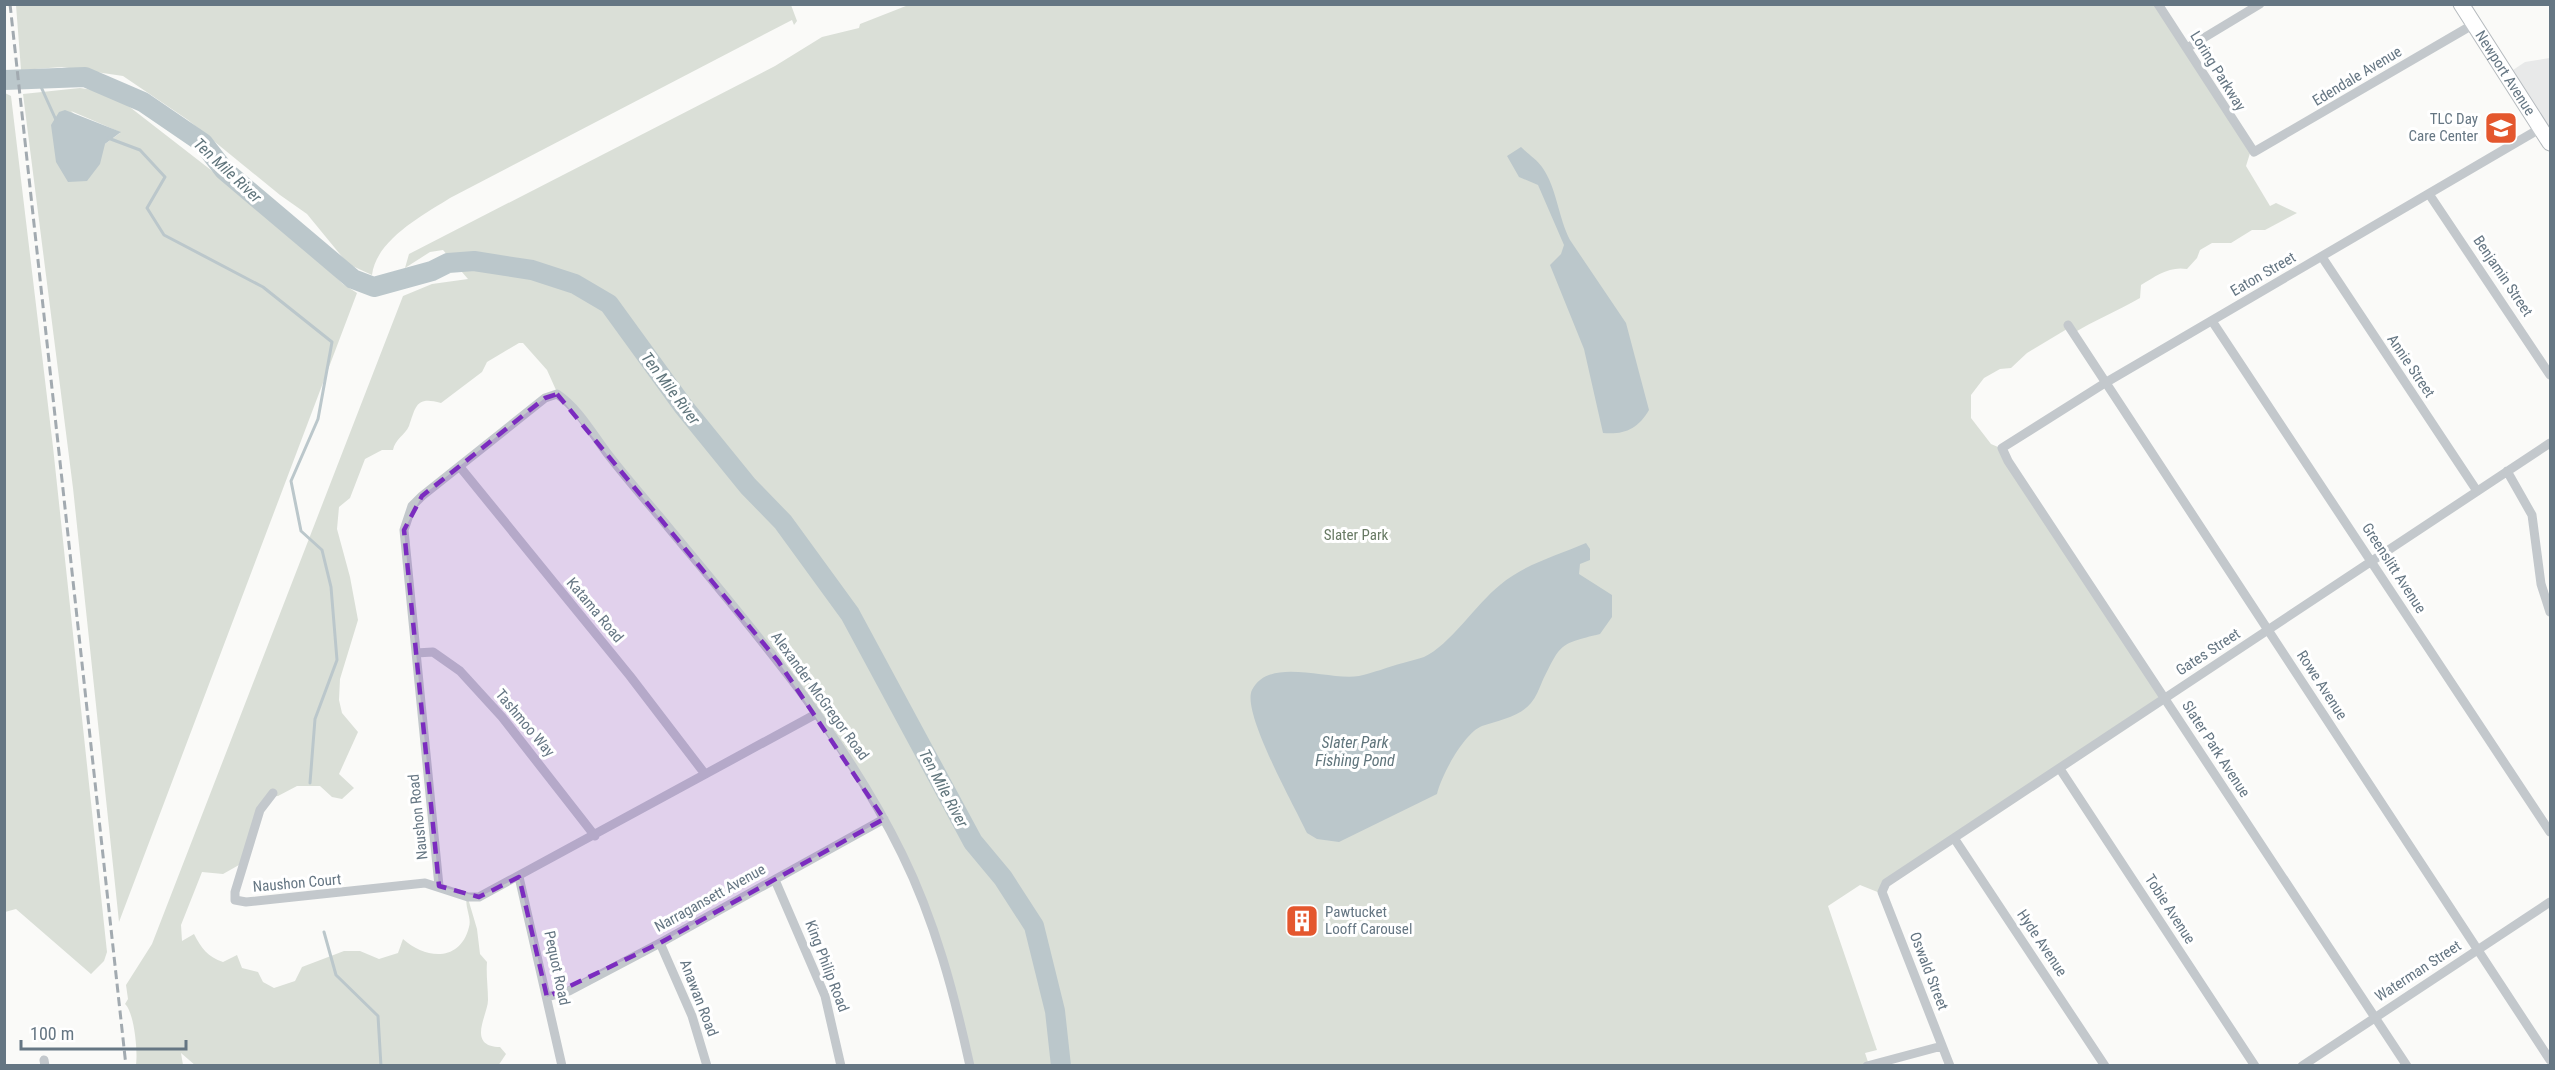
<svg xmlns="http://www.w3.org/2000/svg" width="2555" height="1070" font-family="'Roboto Condensed',sans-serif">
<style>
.built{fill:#e8e9e9}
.green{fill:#dadfd7;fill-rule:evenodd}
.water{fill:#bbc7cb}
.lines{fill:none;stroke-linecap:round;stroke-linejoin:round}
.stream{stroke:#bbc7cb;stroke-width:3}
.river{stroke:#bbc7cb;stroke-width:20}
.primary-casing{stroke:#b5babe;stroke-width:17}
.street{stroke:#c3c8cc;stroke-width:9}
.primary{stroke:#fff;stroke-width:15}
.rail{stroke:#a2aab0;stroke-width:3;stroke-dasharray:9 4.5;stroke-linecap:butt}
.marked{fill:#7b2cbf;fill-opacity:0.2;stroke:#7b2cbf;stroke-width:4.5;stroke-dasharray:12 8;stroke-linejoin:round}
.labels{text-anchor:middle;stroke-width:6;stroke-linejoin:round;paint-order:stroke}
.street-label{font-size:15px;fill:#657683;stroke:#fff}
.poi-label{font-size:15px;fill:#657683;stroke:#fff;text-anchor:end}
.park-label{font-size:15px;fill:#687a64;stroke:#fff}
.water-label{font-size:16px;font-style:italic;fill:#60757c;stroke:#fff}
</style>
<rect width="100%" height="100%" fill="#fafaf8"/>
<!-- built -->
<path class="built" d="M2550 58V142L2507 74 2525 62Z"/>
<!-- green -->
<path class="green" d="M911 4 2158 5 2251 150 2246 166 2270 206 2276 203 2297 213 2265 230H2252L2231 243H2212L2200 250 2197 258 2187 269C2169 266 2156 276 2141 285L2140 298C2117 311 2095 320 2072 334L2067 329 2027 353 2011 368 2000 369 1984 378 1971 395V418L1991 444 1998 447 2160 697 1934 851 1880 893 1860 885 1828 906 1877 1050 1865 1053 1869 1065H969L948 974 913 878 836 741 556 390 547 370 523 343H519L487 362 482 372 441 403C416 396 416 406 409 426 405 435 395 439 393 450H382L365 459 350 498 339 507 337 529 350 577 358 620 340 679 339 700 342 713 358 732 339 774 354 788 342 799 332 797 320 786H297L278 796 265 797 239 865 223 874 202 872 181 925 182 941 194 934C201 948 208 957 223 962L237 955 242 968 258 972 263 982 274 988 295 981 302 967 344 951H360L379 959 398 953 403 939C425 959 460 963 469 927 472 917 464 907 467 895L477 929 480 954 487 962C486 975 488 987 488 1000 488 1015 466 1046 500 1047L506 1054 498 1066H196L181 1053 183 1065H136C138 1050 134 1012 125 1004L128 999 126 985 152 944 403 296 432 284 468 279 443 250 430 252 405 268 409 254 775 66 822 37 859 28 860 24Z
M791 5 797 21 794 25 792 20 450 198C423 215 376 240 372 275L348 264 307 214 280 195 188 120 123 76 62 67 21 70 16 5Z
M80 88 101 91 122 101 278 222 343 284 357 293 119 922 73 488 23 94ZM71 111 120 132V133L105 144Z
M5 93 11 96 53 447 107 952 104 961 91 974 16 909 5 912Z"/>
<!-- water -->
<path class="water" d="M65 110 121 132 105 144 100 164 87 181 68 182 56 162 51 125 59 112Z
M1521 147C1528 154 1537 160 1542 167 1557 188 1558 217 1570 240L1626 323 1649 410C1638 429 1624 435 1603 433L1584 349 1550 265 1561 254 1564 245 1538 185 1519 177 1507 156Z
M1586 543 1590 549V560L1580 564 1579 574 1612 595V617L1600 634C1558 644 1561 644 1542 682 1539 689 1536 697 1531 703 1519 717 1499 720 1482 726 1464 733 1441 776 1437 794L1339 842 1317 839 1307 833C1295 807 1241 712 1252 690 1269 656 1328 681 1359 676 1373 673 1388 667 1403 663 1410 661 1418 659 1424 657 1449 646 1477 603 1500 585 1525 564 1556 556 1586 543Z"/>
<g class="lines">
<!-- stream -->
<path class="stream" d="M37 78 56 120
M108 138 140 150 165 177 147 208 164 235 263 287 332 342 318 419 291 481 301 531 322 550 331 587 337 660 315 719 310 783
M324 932 336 975 378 1016 381 1066"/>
<!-- river -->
<path class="river" d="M4 80 85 77 143 102 203 143 224 170 353 279 374 287 432 271 448 263 474 261 532 270 575 284 609 304 683 406 748 486 783 522 850 614 973 842 1003 878 1034 926 1055 1011 1061 1066"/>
<!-- primary casing -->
<g class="primary-casing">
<g id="primary">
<path id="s1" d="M2461 4 2550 143"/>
</g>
</g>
<!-- street -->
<path class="street" d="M2158 4 2254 152 2474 24
M2187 48 2260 4
M2429 194 2550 375
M2322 257 2477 491
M2212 321 2550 832
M2068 325 2550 1060
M460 467 630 676 705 774
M2507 471 2532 515 2541 584 2550 612
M416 653 433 652 460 671 502 717 595 836
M2060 769 2255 1066
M273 793 260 810 235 892V900L246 902 425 883 468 897H479L816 714
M1954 838 2105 1066
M519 877 562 1066
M775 880 825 996 841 1066
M439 886 404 530 412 506 422 496 545 398 557 394C578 408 592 433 607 453 623 474 641 495 659 516 747 623 841 729 902 854 935 921 954 993 970 1066
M660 943 692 1016 707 1066
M547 997 569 991 660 943 884 819
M44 1060 45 1066
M1867 1066 1942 1046
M1950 1066 1882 892 1886 883 2550 443
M2302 1066 2550 902
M2407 1066 2008 461 2002 448 2105 383 2541 128"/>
<!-- primary -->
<use href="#primary" class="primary"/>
<!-- rail -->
<path class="rail" d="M10 4 126 1066"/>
</g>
<!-- marked area -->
<path class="marked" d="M557 394 778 661 884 819 660 943 547 997 519 877 479 897 439 886 404 530 422 496 545 398Z"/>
<!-- icons -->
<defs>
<g id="school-square" transform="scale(1.725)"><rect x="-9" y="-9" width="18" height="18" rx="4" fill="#e4572e" stroke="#fff"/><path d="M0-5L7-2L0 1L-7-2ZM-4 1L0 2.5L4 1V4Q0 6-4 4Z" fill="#fff"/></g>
<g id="building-square" transform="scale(1.725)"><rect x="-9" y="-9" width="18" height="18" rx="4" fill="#e4572e" stroke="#fff"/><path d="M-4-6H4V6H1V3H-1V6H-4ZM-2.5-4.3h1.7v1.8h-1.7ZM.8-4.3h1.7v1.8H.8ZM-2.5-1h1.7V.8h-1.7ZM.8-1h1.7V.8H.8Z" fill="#fff"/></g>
</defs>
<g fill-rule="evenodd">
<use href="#school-square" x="2501" y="128"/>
<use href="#building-square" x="1302" y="921"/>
</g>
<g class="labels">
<!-- street labels -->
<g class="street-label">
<text transform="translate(2218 71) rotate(58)" y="5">Loring Parkway</text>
<text dy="5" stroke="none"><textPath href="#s1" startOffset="82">Newport Avenue</textPath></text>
<text transform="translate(2357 76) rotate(-31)" y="5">Edendale Avenue</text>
<text transform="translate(2263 274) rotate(-30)" y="5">Eaton Street</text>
<text transform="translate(2503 276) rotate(56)" y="5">Benjamin Street</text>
<text transform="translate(2411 366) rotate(56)" y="5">Annie Street</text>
<text transform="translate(2394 568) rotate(57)" y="5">Greenslitt Avenue</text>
<text transform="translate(595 610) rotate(50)" y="5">Katama Road</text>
<text transform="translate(2208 652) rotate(-33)" y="5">Gates Street</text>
<text transform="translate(2322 685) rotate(57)" y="5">Rowe Avenue</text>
<text transform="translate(820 696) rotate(54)" y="5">Alexander McGregor Road</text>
<text transform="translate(525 723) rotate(50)" y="5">Tashmoo Way</text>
<text transform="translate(2216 749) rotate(57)" y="5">Slater Park Avenue</text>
<text transform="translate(418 817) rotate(-96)" y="5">Naushon Road</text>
<text transform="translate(297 883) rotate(-5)" y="5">Naushon Court</text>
<text transform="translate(710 898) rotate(-29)" y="5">Narragansett Avenue</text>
<text transform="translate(2170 909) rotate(57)" y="5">Tobie Avenue</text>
<text transform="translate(2042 943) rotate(56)" y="5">Hyde Avenue</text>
<text transform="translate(827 966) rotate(69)" y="5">King Philip Road</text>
<text transform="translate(557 968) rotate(78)" y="5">Pequot Road</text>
<text transform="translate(1929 971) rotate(69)" y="5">Oswald Street</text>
<text transform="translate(2418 971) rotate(-33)" y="5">Waterman Street</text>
<text transform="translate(699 998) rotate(69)" y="5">Anawan Road</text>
</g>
<!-- poi labels -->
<g class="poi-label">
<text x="2478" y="124">TLC Day<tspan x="2478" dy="17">Care Center</tspan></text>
<text x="1325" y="917" text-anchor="start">Pawtucket<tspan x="1325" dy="17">Looff Carousel</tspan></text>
</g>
<!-- park labels -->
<g class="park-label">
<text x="1356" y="540">Slater Park</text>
</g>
<!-- water labels -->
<g class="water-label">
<text transform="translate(228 170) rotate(43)" y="6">Ten Mile River</text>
<text transform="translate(671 388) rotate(53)" y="6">Ten Mile River</text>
<text x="1355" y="748">Slater Park<tspan x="1355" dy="18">Fishing Pond</tspan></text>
<text transform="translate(944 788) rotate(62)" y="6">Ten Mile River</text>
</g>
</g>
<!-- border -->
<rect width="2555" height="1070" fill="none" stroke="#657683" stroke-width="12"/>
<!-- scale -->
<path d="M21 1040v9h165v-9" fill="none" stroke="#657683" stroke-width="3"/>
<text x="30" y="1040" font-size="18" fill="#657683" stroke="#ffffff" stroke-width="4.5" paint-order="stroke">100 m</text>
</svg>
